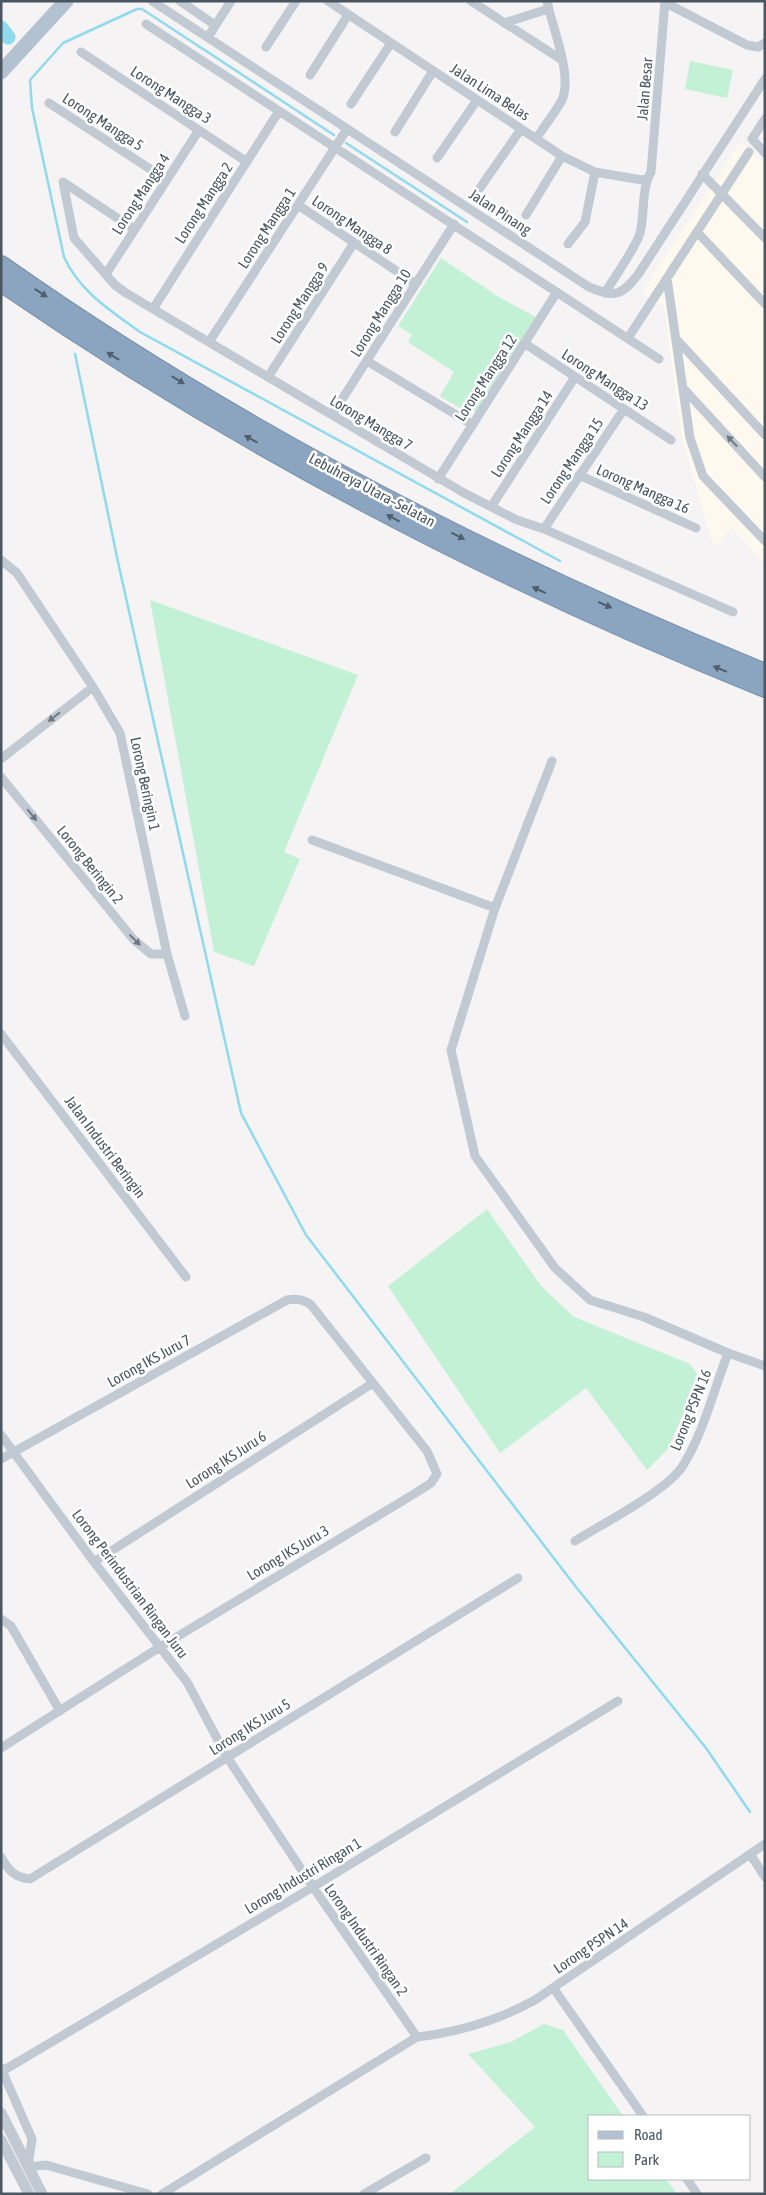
<svg xmlns="http://www.w3.org/2000/svg" width="766" height="2195" font-family="'Asap Condensed',sans-serif">
<style>
.commercial{fill:#fdf9ef}
.green{fill:#c3f1d5}
.lines{fill:none;stroke-linecap:round;stroke-linejoin:round}
.stream{stroke:#90daee;stroke-width:2.5}
.river{stroke:#90daee;stroke-width:15}
.motorway-casing{stroke:#7690ad;stroke-width:20}
.minor{stroke:#c1cad2;stroke-width:9}
.tertiary{stroke:#c1cad2;stroke-width:11}
.primary{stroke:#b3c2d1;stroke-width:15}
.motorway{stroke:#8ba5c1;stroke-width:18}
.oneway{fill:#505e6b}
.oneway2{fill:#6e7983}
.labels{text-anchor:middle;stroke-width:5;stroke-linejoin:round;paint-order:stroke}
.street-label{font-size:15px;fill:#4a5661;stroke:#fff}
</style>
<rect width="100%" height="100%" fill="#f5f3f3"/>
<!-- commercial -->
<path class="commercial" d="M741 141 765 165V564L731 528 715 547 710 535 682 439 664 307 642 292Z"/>
<!-- green -->
<path class="green" d="M690 61 733 70 727 98 685 89Z
M441 258 497 296 536 317 476 411 466 412 440 396 454 372 408 342 412 335 398 326Z
M150 600 358 675 284 852 300 859 254 966 214 952Z
M487 1209 541 1286 574 1317 690 1364 700 1378 667 1450 647 1470 586 1388 500 1453 388 1286Z
M544 2024 563 2030 623 2116H590V2179H666L677 2194H450L535 2127 468 2054 511 2042Z"/>
<g class="lines">
<!-- stream -->
<path class="stream" d="M334 135 142 9H137L63 43 30 80 32 108 64 257C79 291 111 311 140 332L560 561
M346 143 467 222
M75 354 118 562 241 1113 306 1235 576 1587 706 1748 750 1812"/>
<!-- river -->
<path class="river" d="M1 28 8 37"/>
<!-- motorway casing -->
<g class="motorway-casing">
<path id="motorway" d="M1 265C238 432 497 564 765 673
M1 282C239 446 497 580 765 688"/>
</g>
<!-- minor -->
<path class="minor" d="M152 1 589 287C615 298 622 296 639 273L765 79
M180 1 215 25
M328 1 562 156 595 172 642 180 647 179
M471 1 562 60
M666 3 747 45 758 47 765 43
M504 23 548 9
M146 24 659 359
M208 37 231 1
M266 47 296 1
M81 52 247 162
M310 75 348 15
M49 103 167 180
M351 104 391 43
M765 119 752 139 765 153
M395 132 433 71
M536 139C544 126 555 113 562 100 573 75 552 27 547 1
M437 158 477 100
M702 174 765 238
M63 182 74 238 115 285 126 293 464 493 517 520 544 529 733 612
M63 182 134 229
M480 188 521 129
M298 205 416 284
M526 215 562 156
M697 232 765 304
M568 244 585 222 595 172
M106 274 199 130
M667 278 690 438 703 476 765 541
M605 293C613 279 637 246 640 233 645 213 641 190 651 172L665 1
M153 309 279 111
M628 338 749 152
M676 339 765 435
M209 342 347 129
M524 343 671 440
M367 361 473 425
M268 377 354 243
M683 388 765 477
M332 415 454 224
M579 475 696 528
M438 479 557 292
M491 507 575 377
M544 529 624 409
M1 560 17 573 93 687 120 733 167 954 185 1016
M1 759 93 687
M552 761 495 908 451 1050 475 1156 555 1268 590 1300 644 1317 728 1353 765 1366
M1 777 134 940 151 954H167
M312 840 495 908
M1 1034 186 1277
M1 1435 94 1562 187 1682 227 1757 313 1887 417 2037
M1 1459 287 1300C297 1298 304 1299 311 1305L427 1451 437 1474 431 1483 414 1494 160 1647 1 1748
M575 1541C602 1524 665 1492 682 1467 703 1435 714 1389 728 1353
M94 1562 373 1383
M1 1619 11 1626 60 1711
M750 1854 765 1877
M1 1857C9 1871 14 1877 30 1879L518 1578
M554 1989 643 2116
M1 2068 32 2139 28 2167 46 2165 148 2194
M1 2072 313 1887 618 1701
M687 2179 697 2194
M162 2194 417 2037C458 2032 499 2020 535 2000L765 1844
M364 2194 426 2158"/>
<!-- tertiary -->
<path class="tertiary" d="M1 2113 42 2194
M1 2140 29 2194"/>
<!-- primary -->
<path class="primary" d="M1 72 66 1"/>
<!-- motorway -->
<use href="#motorway" class="motorway"/>
</g>
<!-- one-way arrows -->
<defs><path id="oneway-solid" d="M-6-.8H1V-3.2L6.5 0L1 3.2V.8H-6Z" transform="scale(1.25)"/></defs>
<g class="oneway">
<use href="#oneway-solid" transform="translate(41 293) rotate(33)"/>
<use href="#oneway-solid" transform="translate(113 356) rotate(-148)"/>
<use href="#oneway-solid" transform="translate(178 380) rotate(31)"/>
<use href="#oneway-solid" transform="translate(251 439) rotate(-151)"/>
<use href="#oneway-solid" transform="translate(393 518) rotate(-152)"/>
<use href="#oneway-solid" transform="translate(458 536) rotate(27)"/>
<use href="#oneway-solid" transform="translate(539 590) rotate(-155)"/>
<use href="#oneway-solid" transform="translate(605 605) rotate(24)"/>
<use href="#oneway-solid" transform="translate(720 669) rotate(-157)"/>
</g>
<g class="oneway2">
<use href="#oneway-solid" transform="translate(732 441) rotate(-133)"/>
<use href="#oneway-solid" transform="translate(54 717) rotate(142)"/>
<use href="#oneway-solid" transform="translate(32 815) rotate(51)"/>
<use href="#oneway-solid" transform="translate(135 940) rotate(44)"/>
</g>
<g class="labels">
<!-- street labels -->
<g class="street-label">
<text transform="translate(645 89) rotate(-85)" y="5">Jalan Besar</text>
<text transform="translate(490 92) rotate(33)" y="5">Jalan Lima Belas</text>
<text transform="translate(171 95) rotate(33)" y="5">Lorong Mangga 3</text>
<text transform="translate(103 122) rotate(33)" y="5">Lorong Mangga 5</text>
<text transform="translate(141 194) rotate(-57)" y="5">Lorong Mangga 4</text>
<text transform="translate(204 203) rotate(-57)" y="5">Lorong Mangga 2</text>
<text transform="translate(500 212) rotate(33)" y="5">Jalan Pinang</text>
<text transform="translate(352 225) rotate(34)" y="5">Lorong Mangga 8</text>
<text transform="translate(267 228) rotate(-57)" y="5">Lorong Mangga 1</text>
<text transform="translate(300 303) rotate(-57)" y="5">Lorong Mangga 9</text>
<text transform="translate(381 313) rotate(-58)" y="5">Lorong Mangga 10</text>
<text transform="translate(486 378) rotate(-57)" y="5">Lorong Mangga 12</text>
<text transform="translate(605 380) rotate(33)" y="5">Lorong Mangga 13</text>
<text transform="translate(371 423) rotate(31)" y="5">Lorong Mangga 7</text>
<text transform="translate(522 434) rotate(-57)" y="5">Lorong Mangga 14</text>
<text transform="translate(572 461) rotate(-56)" y="5">Lorong Mangga 15</text>
<text transform="translate(643 489) rotate(24)" y="5">Lorong Mangga 16</text>
<text transform="translate(372 490) rotate(28)" y="5">Lebuhraya Utara–Selatan</text>
<text transform="translate(145 784) rotate(78)" y="5">Lorong Beringin 1</text>
<text transform="translate(90 865) rotate(51)" y="5">Lorong Beringin 2</text>
<text transform="translate(105 1147) rotate(53)" y="5">Jalan Industri Beringin</text>
<text transform="translate(149 1361) rotate(-29)" y="5">Lorong IKS Juru 7</text>
<text transform="translate(691 1410) rotate(-68)" y="5">Lorong PSPN 16</text>
<text transform="translate(226 1460) rotate(-33)" y="5">Lorong IKS Juru 6</text>
<text transform="translate(288 1553) rotate(-31)" y="5">Lorong IKS Juru 3</text>
<text transform="translate(130 1584) rotate(53)" y="5">Lorong Perindustrian Ringan Juru</text>
<text transform="translate(250 1727) rotate(-32)" y="5">Lorong IKS Juru 5</text>
<text transform="translate(303 1876) rotate(-31)" y="5">Lorong Industri Ringan 1</text>
<text transform="translate(366 1940) rotate(55)" y="5">Lorong Industri Ringan 2</text>
<text transform="translate(591 1946) rotate(-34)" y="5">Lorong PSPN 14</text>
</g>
</g>
<!-- border -->
<rect width="766" height="2195" fill="none" stroke="#4a5661" stroke-width="5"/>
<!-- legend -->
<rect x="588" y="2115" width="162" height="65" fill="#ffffff" stroke="#b7bbc0"/>
<rect x="598" y="2131" width="25" height="8" fill="#b3c2d1" stroke="#b7bbc0"/>
<text x="634" y="2140" font-size="15" fill="#4a5661">Road</text>
<rect x="598" y="2152" width="25" height="15" fill="#c3f1d5" stroke="#b7bbc0"/>
<text x="634" y="2165" font-size="15" fill="#4a5661">Park</text>
</svg>
